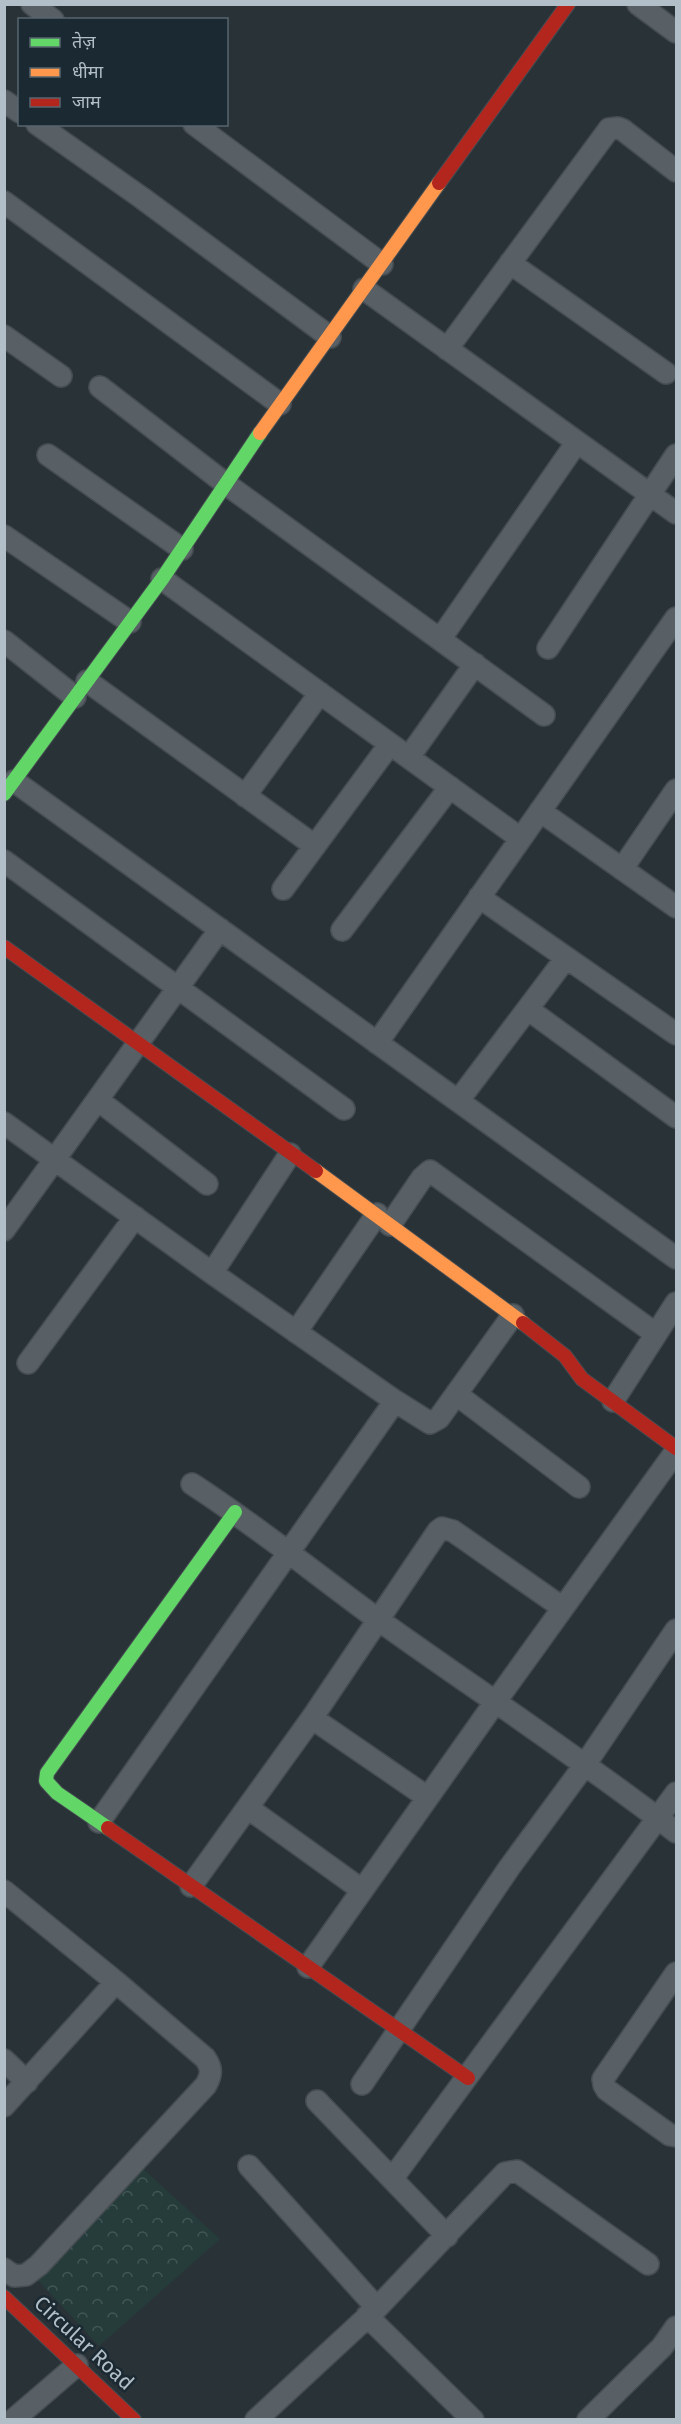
<svg xmlns="http://www.w3.org/2000/svg" width="681" height="2424" font-family="'Fira Sans','Noto Sans Devanagari',sans-serif">
<style>
.park{fill:url(#park-crowns)}
.lines{fill:none;stroke-linecap:round;stroke-linejoin:round}
.street-casing{stroke:#464d52;stroke-width:24}
.fast-casing{stroke:#464d52;stroke-width:16}
.slow-casing{stroke:#464d52;stroke-width:16}
.jam-casing{stroke:#464d52;stroke-width:16}
.street{stroke:#586065;stroke-width:21}
.fast{stroke:#63d668;stroke-width:14}
.slow{stroke:#ff974d;stroke-width:14}
.jam{stroke:#b3261e;stroke-width:14}
.labels{text-anchor:middle;stroke-width:5;stroke-linejoin:round;paint-order:stroke}
.street-label{font-size:21px;fill:#b2bfc8;stroke:#1b2932}
</style>
<defs>
<pattern id="park-crowns" width="20" height="18" patternUnits="userSpaceOnUse" patternTransform="scale(1.5)"><rect width="20" height="18" fill="#253c3b"/><path d="M2 6a3 3 0 1 1 6 0M12 15a3 3 0 1 1 6 0" fill="none" stroke="#425656"/></pattern>
</defs>
<rect width="100%" height="100%" fill="#283237"/>
<!-- park -->
<path class="park" d="M140 2166 220 2239 99 2346 36 2278Z"/>
<g class="lines">
<!-- street casing -->
<g class="street-casing">
<path id="street" d="M32 4 53 20
M638 4 676 32
M4 101 20 112
M37 124 142 198 330 337
M194 124 382 264
M4 202 280 404
M510 263 666 373
M364 289 676 513
M4 336 61 376
M447 349 609 129 618 128 623 130 676 171
M100 387 226 484 544 715
M48 455 182 549
M4 536 130 622
M162 579 520 838
M441 638 577 442
M4 641 75 697
M548 648 676 455
M87 681 315 846
M409 757 475 664
M14 781 676 1258
M245 796 320 693
M540 811 676 907
M4 861 344 1109
M622 869 676 790
M283 889 390 744
M479 897 676 1034
M342 930 450 787
M529 1010 676 1117
M377 1043 676 618
M98 1100 207 1184
M458 1101 566 958
M4 1123 212 1273 395 1401 430 1423 439 1418 513 1315
M390 1225 422 1178 430 1171 656 1334
M4 1230 220 929
M212 1273 290 1154
M296 1332 377 1214
M28 1363 135 1217
M456 1394 579 1487
M613 1401 676 1303
M192 1484C257 1526 317 1575 380 1621 478 1691 580 1758 676 1832
M312 1718 427 1797
M248 1808 362 1890
M99 1822 395 1401
M191 1886 312 1718 438 1531 442 1528 453 1531 563 1608
M4 1891 116 1982 4 2106
M308 1967 496 1701 676 1451
M676 1973 603 2079 604 2085 607 2090 670 2135 676 2136
M4 2060 27 2082
M362 2084 509 1868 584 1766 676 1630
M317 2101 447 2236
M249 2166 377 2308
M392 2179 676 1793
M4 2269 14 2276 26 2275 39 2265 206 2085C212 2074 212 2068 205 2058L116 1982
M367 2316 473 2420
M13 2420 77 2365
M256 2420 377 2308 505 2173 517 2171 648 2264
M588 2420 662 2347 676 2327"/>
</g>
<!-- fast casing -->
<g class="fast-casing">
<path id="fast" d="M4 794 162 579 260 433
M108 1828 57 1793 46 1781 47 1773 235 1512"/>
</g>
<!-- slow casing -->
<g class="slow-casing">
<path id="slow" d="M260 433 439 183
M316 1171 523 1323"/>
</g>
<!-- jam casing -->
<g class="jam-casing">
<path id="jam" d="M439 183 568 4
M4 947 316 1171
M523 1323 565 1356 582 1379 676 1448
M108 1828 468 2078
M4 2297 134 2420"/>
</g>
<!-- street -->
<use href="#street" class="street"/>
<!-- fast -->
<use href="#fast" class="fast"/>
<!-- slow -->
<use href="#slow" class="slow"/>
<!-- jam -->
<use href="#jam" class="jam"/>
</g>
<g class="labels">
<!-- street labels -->
<g class="street-label">
<text transform="translate(84 2343) rotate(43)" y="7">Circular Road</text>
</g>
</g>
<!-- border -->
<rect width="681" height="2424" fill="none" stroke="#b2bfc8" stroke-width="12"/>
<!-- legend -->
<rect x="18" y="18" width="210" height="108" fill="#1b2932" stroke="#57656e" stroke-width="1.5"/>
<rect x="30" y="38" width="30" height="9" fill="#63d668" stroke="#57656e" stroke-width="1.5"/>
<text x="72" y="48" font-size="18" fill="#b2bfc8">तेज़</text>
<rect x="30" y="68" width="30" height="9" fill="#ff974d" stroke="#57656e" stroke-width="1.5"/>
<text x="72" y="78" font-size="18" fill="#b2bfc8">धीमा</text>
<rect x="30" y="98" width="30" height="9" fill="#b3261e" stroke="#57656e" stroke-width="1.5"/>
<text x="72" y="108" font-size="18" fill="#b2bfc8">जाम</text>
</svg>
